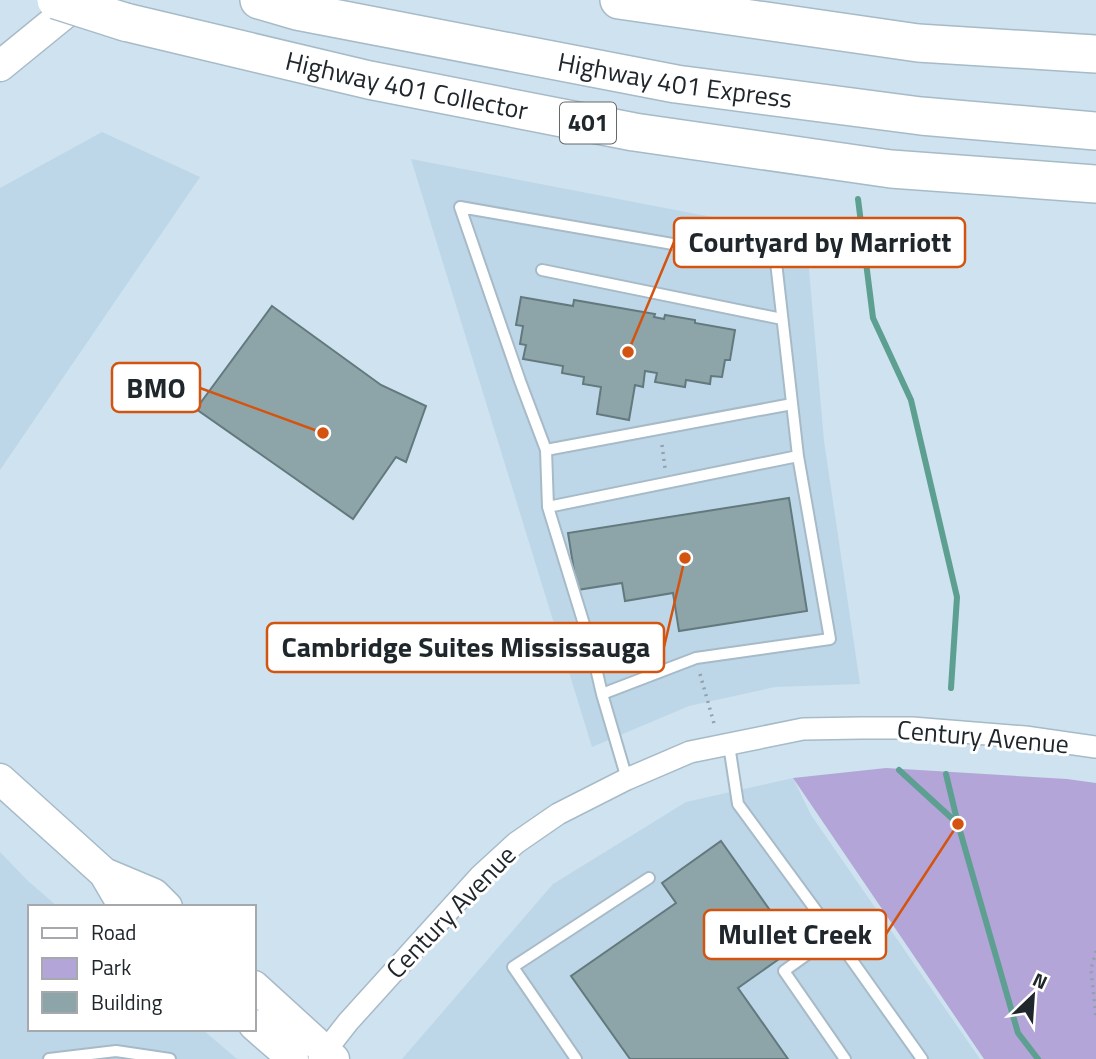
<svg xmlns="http://www.w3.org/2000/svg" width="1096" height="1059" font-family="'Titillium Web',sans-serif">
<style>
.built{fill:#bdd7e9}
.green{fill:#b3a5d8}
.lines{fill:none;stroke-linecap:round;stroke-linejoin:round}
.stream{stroke:#5d9f91;stroke-width:6}
.building{fill:#8da5a8;stroke:#62797d;stroke-width:2}
.lane-casing{stroke:#a7bac7;stroke-width:14}
.street-casing{stroke:#a7bac7;stroke-width:24}
.secondary-casing{stroke:#a7bac7;stroke-width:33}
.highway-casing{stroke:#a7bac7;stroke-width:40}
.path{stroke:#92a1ab;stroke-width:3.5;stroke-dasharray:2 5;stroke-linecap:butt}
.lane{stroke:#fff;stroke-width:10}
.street{stroke:#fff;stroke-width:21}
.secondary{stroke:#fff;stroke-width:30}
.highway{stroke:#fff;stroke-width:37}
.highway-bridge-casing{stroke:#a7bac7;stroke-width:40;stroke-linecap:butt}
.highway-bridge{stroke:#fff;stroke-width:37}
.labels{text-anchor:middle;stroke-width:6;stroke-linejoin:round;paint-order:stroke}
.shield{fill:#fff;stroke:#63686b;stroke-width:2}
.shield-label{font-size:24px;font-weight:bold;fill:#20272c}
.street-label{font-size:26px;fill:#20272c;stroke:#fff}
.leader{fill:none;stroke:#d4540f;stroke-width:2.5}
.callout-dot{fill:#d4540f;stroke:#fff;stroke-width:2.5}
.callout{fill:#fff;stroke:#d4540f;stroke-width:2.5}
.callout-label{font-size:28px;text-anchor:middle;font-weight:bold;fill:#20272c}
</style>
<rect width="100%" height="100%" fill="#cfe2ef"/>
<!-- built -->
<path class="built" d="M102 132 200 177 0 470V188Z
M411 159 806 235 824 441 860 684 775 687 689 706 592 747Z
M793 778 811 815 980 1059H402L553 884 686 802Z
M0 852 28 881 58 907H30V1029H202L237 1059H0Z"/>
<!-- green -->
<path class="green" d="M886 768 1067 779 1096 783V1059H984L793 778Z"/>
<g class="lines">
<!-- stream -->
<path class="stream" d="M858 199 873 318 911 400 957 597 951 688
M899 770 957 823
M946 774 958 824 1018 1033 1038 1059"/>
</g>
<!-- building -->
<path class="building" d="M521 297 573 306 574 300 655 314 654 317 664 319 665 315 695 320V323L735 330 730 360H725L722 377 711 376 710 384 686 380 685 387 655 382 657 373 645 371 643 387 635 385 629 420 597 414 601 387 583 384 584 377 562 373 563 366 523 359 526 345 520 344 523 326 516 325Z
M272 306 381 385 426 406 406 462 396 457 353 519 196 409Z
M789 498 807 611 679 631 673 593 625 601 622 583 577 590 568 533Z
M721 841 796 947 738 988 788 1059H630L571 976 676 903 662 883Z"/>
<g class="lines">
<!-- lane casing -->
<g class="lane-casing">
<path id="lane" d="M542 270 782 319
M546 450 792 404
M548 507 798 456
M602 694 696 658 830 639 798 456 776 262 460 207 520 381 546 450 548 507 591 647 602 694 627 779
M729 745 738 804 834 935
M49 1059 116 1051 170 1059
M576 1059 513 967 649 878
M845 1059 784 971 834 935 922 1059"/>
</g>
<!-- street casing -->
<g class="street-casing">
<path id="street" d="M319 1059 348 1022 480 876 516 843 558 814 627 779 690 752 803 729 861 728H912L1025 737 1096 747"/>
</g>
<!-- secondary casing -->
<g class="secondary-casing">
<path id="secondary" d="M0 66 81 0
M0 779 104 873 124 907
M104 873 154 894 167 907
M254 986 334 1059
M254 1025 293 1059"/>
</g>
<!-- highway casing -->
<g class="highway-casing">
<g id="highway">
<path id="s1" d="M259 0 297 11 676 84 921 116 1096 131"/>
<path d="M619 0 918 43 1096 54"/>
<path id="s2" d="M125 22 369 80 634 132 891 169 1096 184"/>
</g>
</g>
<!-- path -->
<path class="path" d="M662 445 665 468
M700 674 715 727
M1096 951 1091 969 1096 1017"/>
<!-- lane -->
<use href="#lane" class="lane"/>
<!-- street -->
<use href="#street" class="street"/>
<!-- secondary -->
<use href="#secondary" class="secondary"/>
<!-- highway -->
<use href="#highway" class="highway"/>
<!-- highway-bridge casing -->
<g class="highway-bridge-casing">
<path id="highway-bridge" d="M56 0 125 22"/>
</g>
<!-- highway-bridge -->
<use href="#highway-bridge" class="highway-bridge"/>
</g>
<g class="labels">
<!-- shield labels -->
<rect class="shield" x="560" y="102.5" width="56" height="41" rx="5"/>
<g class="shield-label">
<text x="588" y="131">401</text>
</g>
<!-- street labels -->
<g class="street-label">
<text dy="9" stroke="none"><textPath href="#s1" startOffset="424">Highway 401 Express</textPath></text>
<text dy="9" stroke="none"><textPath href="#s2" startOffset="289">Highway 401 Collector</textPath></text>
<text transform="translate(983 737) rotate(5)" y="9">Century Avenue</text>
<text transform="translate(451 912) rotate(-46)" y="9">Century Avenue</text>
</g>
</g>
<!-- callouts -->
<path class="leader" d="M628 352L674 242M323 433L200 388M685 558L664 647M958 824L886 934"/>
<g class="callout-dot">
<circle cx="628" cy="352" r="7"/>
<circle cx="323" cy="433" r="7"/>
<circle cx="685" cy="558" r="7"/>
<circle cx="958" cy="824" r="7"/>
</g>
<g class="callout">
<rect x="674" y="218" width="291" height="49" rx="7"/>
<rect x="112" y="363" width="88" height="49" rx="7"/>
<rect x="267" y="623" width="397" height="49" rx="7"/>
<rect x="704" y="910" width="182" height="49" rx="7"/>
</g>
<g class="callout-label">
<text x="820" y="252">Courtyard by Marriott</text>
<text x="156" y="398">BMO</text>
<text x="466" y="657">Cambridge Suites Mississauga</text>
<text x="795" y="944">Mullet Creek</text>
</g>
<!-- legend -->
<rect x="28" y="905" width="228" height="126" fill="#ffffff" stroke="#a6a9ab" stroke-width="2"/>
<rect x="42" y="928" width="35" height="10" fill="#ffffff" stroke="#a6a9ab" stroke-width="2"/>
<text x="91" y="940" font-size="21" fill="#20272c">Road</text>
<rect x="42" y="958" width="35" height="21" fill="#b3a5d8" stroke="#a6a9ab" stroke-width="2"/>
<text x="91" y="975" font-size="21" fill="#20272c">Park</text>
<rect x="42" y="992" width="35" height="21" fill="#8da5a8" stroke="#a6a9ab" stroke-width="2"/>
<text x="91" y="1010" font-size="21" fill="#20272c">Building</text>
<!-- north arrow -->
<g transform="translate(1033 996) rotate(25)" stroke="#ffffff" stroke-width="5" paint-order="stroke">
<path d="M0-5L12 26L0 18L-12 26Z" fill="#20272c"/>
<text y="-10" font-size="19" font-weight="bold" text-anchor="middle" fill="#20272c">N</text>
</g>
</svg>
